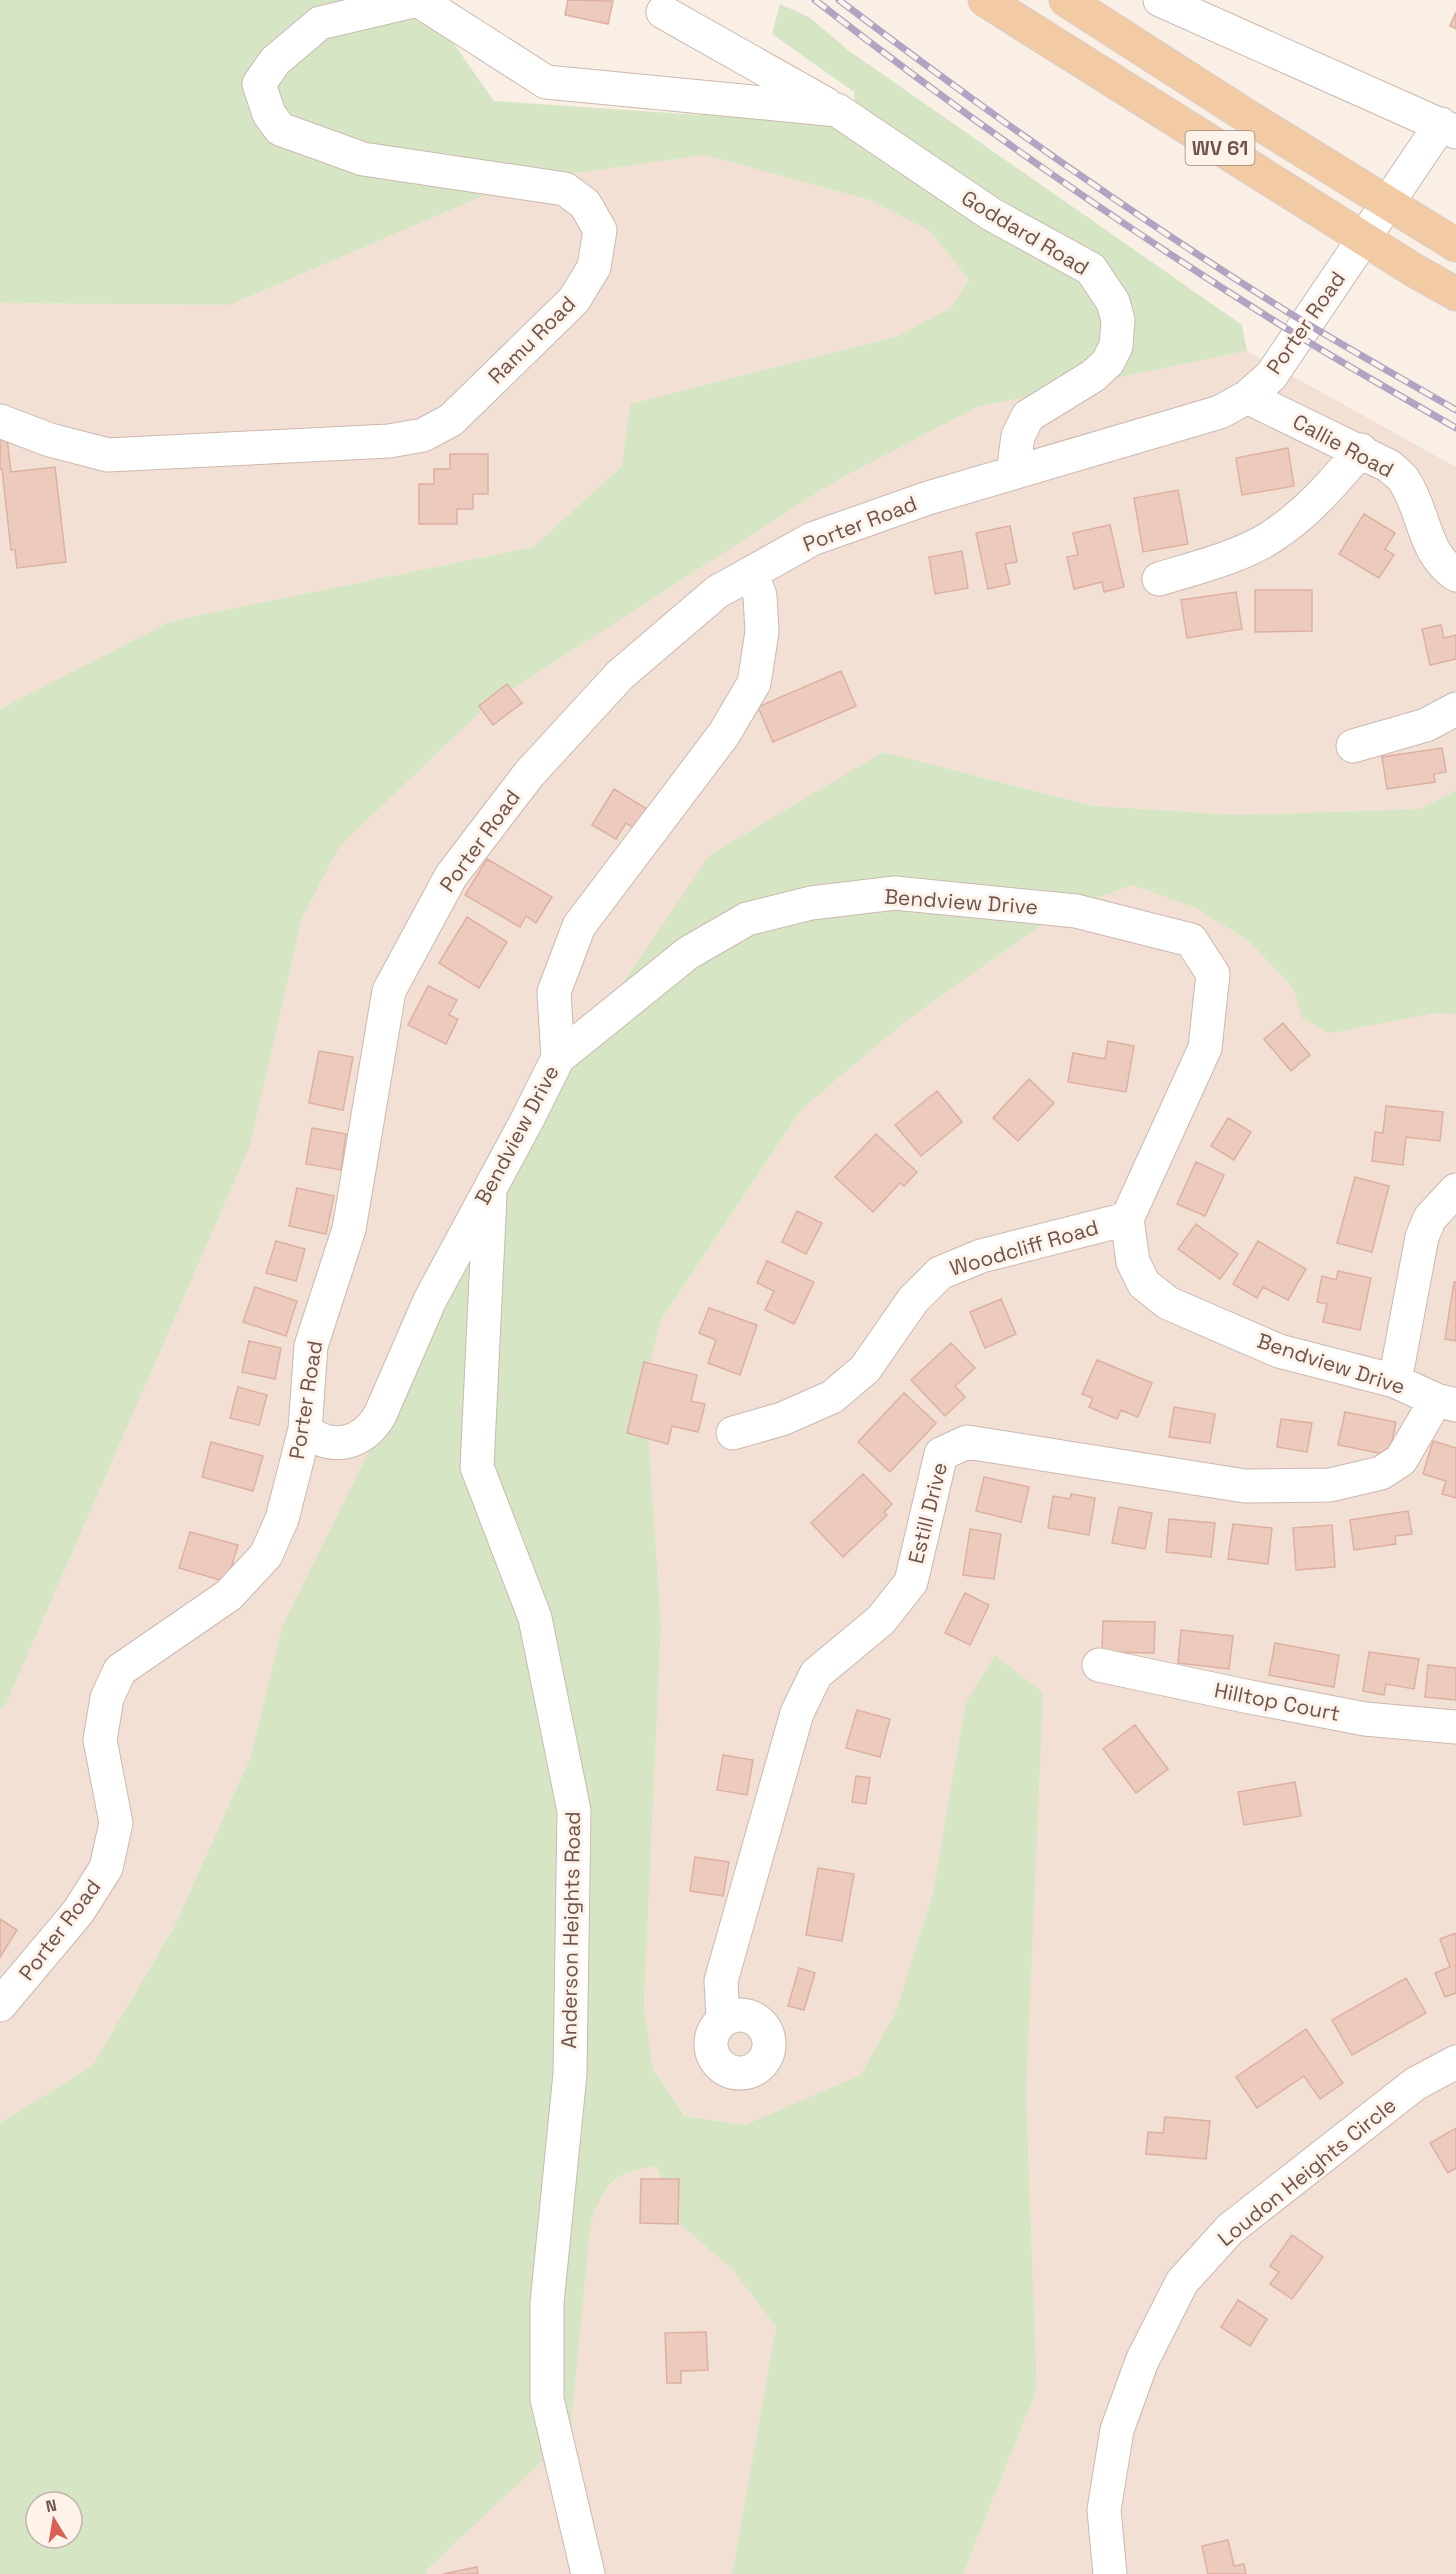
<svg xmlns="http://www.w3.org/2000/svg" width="1456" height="2574" font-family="'Space Grotesk',sans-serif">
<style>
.residential{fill:#f1e0d3}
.green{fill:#d6e6c4;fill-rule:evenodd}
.building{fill:#eccbbe;stroke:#ddb0a1;stroke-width:1.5}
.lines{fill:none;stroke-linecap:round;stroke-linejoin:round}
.minor-casing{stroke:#ccb8af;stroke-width:35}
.major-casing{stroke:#d7cfcd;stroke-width:35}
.minor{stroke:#fff;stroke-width:33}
.major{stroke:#f2caa3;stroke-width:33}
.rail-casing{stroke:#b0a4c2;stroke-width:7}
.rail{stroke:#fdf3ea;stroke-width:4.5;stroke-dasharray:14;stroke-linecap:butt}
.labels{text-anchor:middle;stroke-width:6;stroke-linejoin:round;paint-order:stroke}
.shield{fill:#fdf3ea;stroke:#9a847b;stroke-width:1.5}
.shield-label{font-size:20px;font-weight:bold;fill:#6f544c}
.street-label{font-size:21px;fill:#6f544c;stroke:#fdf3ea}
</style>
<rect width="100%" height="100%" fill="#faefe4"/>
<!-- residential -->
<path class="residential" d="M704 155 870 200 930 231 969 280 952 307 898 336 630 404 622 466 533 547 171 621 0 709V303L230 305 515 182Z
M1247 351 1456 467V791L1419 809 1237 815 1095 806 883 752 282 1627 251 1756 173 1929 92 2066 0 2123V1712L7 1702 250 1146 302 918 340 846 489 704 834 482 977 407Z
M1132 885 1196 908 1250 942 1293 988 1302 1018 1456 1014V2574H963L1037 2389 1026 2091 965 1705 933 1893 896 2011 861 2076 745 2125 686 2116 653 2069 644 2006 661 1625 645 1386 660 1322 802 1109 906 1021 1057 914Z
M656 2166 680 2224 732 2269 776 2327 732 2574H426L428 2569 570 2435 591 2221 602 2192 625 2172Z"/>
<!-- green -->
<path class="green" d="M0 0H423L494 101 701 115 732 114 765 120 855 125 854 92 772 34 780 4 809 17 848 50 1242 325 1247 351 977 407 834 482 489 704 340 846 302 918 250 1146 7 1702 0 1712V709L171 621 533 547 622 466 630 404 898 336 952 307 969 280 930 231 870 200 704 155 515 182 230 305 0 303Z
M883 752 1095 806 1237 815 1419 809 1456 791V1014H1430L1330 1033 1302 1018 1293 988 1250 942 1196 908 1132 885 1057 914 906 1021 802 1109 660 1322 645 1386 661 1625 644 2006 653 2069 685 2116 745 2125 861 2075 896 2011 933 1893 965 1705 995 1655 1043 1693 1026 2091 1037 2389 963 2574H732L776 2327 732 2269 680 2224 656 2166C613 2174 607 2180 591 2221L570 2435 428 2569 426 2574H0V2123L92 2066 173 1929 251 1756 282 1627 545 1097 710 855ZM36 2502H72V2538H36Z"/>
<!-- building -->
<path class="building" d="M568 0 613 1 608 24 565 15Z
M1456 12V29L1450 26Z
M7 438 11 472 55 467 66 562 17 568 15 550H11L2 469H0V439Z
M1288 448 1294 486 1242 495 1236 458Z
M450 454H488V494H473V509H457V524H419V484H434V469H450Z
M1178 490 1188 544 1143 552 1134 498Z
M1364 514 1395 533 1385 549 1394 555 1379 578 1339 554Z
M1110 525 1124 587 1104 592 1102 582 1074 589 1067 557 1078 555 1073 533Z
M1010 526 1017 562 1005 564 1010 584 988 589 976 533Z
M962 551 968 588 935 594 929 557Z
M1255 590H1312V631L1255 632Z
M1236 592 1242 629 1187 638 1181 600Z
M1441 625 1444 638 1456 635V659L1430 665 1422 629Z
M841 671 856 706 773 742 758 707Z
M507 684 522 703 493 725 479 706Z
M1442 748 1446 772 1434 774 1435 782 1387 789 1382 757Z
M614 789 647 809 635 829 626 823 616 839 592 825Z
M487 859 552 897 536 923 526 916 520 927 465 895Z
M467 917 507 942 479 988 439 963Z
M428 986 457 1000 449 1015 458 1019 446 1044 408 1025Z
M1283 1023 1310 1055 1291 1071 1264 1039Z
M1108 1041 1134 1046 1126 1092 1068 1082 1073 1053 1105 1059Z
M319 1051 353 1057 343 1110 309 1103Z
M1029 1079 1054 1103 1018 1141 993 1118Z
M937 1091 962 1122 921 1156 895 1125Z
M1386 1106 1443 1112 1440 1141 1406 1137 1403 1165 1372 1161 1375 1132 1383 1133Z
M1228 1118 1251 1132 1234 1160 1211 1146Z
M312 1128 346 1134 341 1170 306 1164Z
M876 1134 917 1172 904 1186 900 1183 873 1212 835 1177Z
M1196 1162 1224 1175 1205 1216 1177 1204Z
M1355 1177 1389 1186 1372 1252 1337 1243Z
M297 1188 334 1196 326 1234 289 1226Z
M797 1211 822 1223 806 1254 782 1242Z
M1196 1224 1238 1254 1220 1279 1178 1249Z
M276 1241 305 1249 296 1281 266 1273Z
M1258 1241 1306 1269 1288 1300 1263 1287 1257 1298 1233 1284Z
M767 1261 814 1282 794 1324 765 1310 774 1291 757 1283Z
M1338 1271 1371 1278 1360 1330 1323 1322 1327 1304 1317 1302 1322 1276 1336 1280Z
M1454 1282H1456V1341L1445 1339Z
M255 1287 297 1301 286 1336 243 1322Z
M1001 1299 1016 1334 985 1348 970 1312Z
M709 1308 757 1325 740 1375 708 1363 716 1340 699 1333Z
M249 1341 281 1348 275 1379 242 1372Z
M951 1343 975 1368 955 1386 965 1397 945 1416 911 1380Z
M1097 1360 1152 1383 1138 1417 1121 1410 1117 1419 1089 1407 1093 1398 1082 1394Z
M644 1362 697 1375 691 1401 705 1404 698 1432 672 1426 668 1444 627 1433Z
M238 1387 267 1395 259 1425 230 1418Z
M904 1393 936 1423 890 1472 858 1442Z
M1174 1407 1215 1414 1210 1443 1169 1437Z
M1345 1412 1396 1422 1389 1455 1338 1445Z
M1281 1419 1312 1423 1307 1452 1277 1447Z
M1433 1441 1456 1448V1498L1442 1494 1446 1481 1423 1474Z
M211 1442 263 1456 253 1491 202 1477Z
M863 1474 892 1504 884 1512 887 1515 843 1557 811 1523Z
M984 1477 1029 1487 1021 1522 976 1511Z
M1071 1494 1095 1498 1089 1535 1048 1528 1053 1496 1070 1499Z
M1119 1507 1152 1513 1145 1549 1112 1543Z
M1408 1511 1412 1534 1395 1536 1396 1544 1354 1550 1350 1520Z
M1169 1519 1215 1523 1211 1557 1166 1552Z
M1233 1524 1272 1528 1268 1564 1228 1559Z
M1332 1525 1335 1567 1296 1570 1293 1528Z
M970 1529 1001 1534 994 1579 963 1575Z
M190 1532 238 1545 227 1582 179 1568Z
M965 1593 989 1605 970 1645 945 1633Z
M1103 1621 1155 1622 1154 1653 1102 1652Z
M1181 1630 1233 1636 1229 1669 1178 1663Z
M1275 1643 1339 1655 1334 1687 1269 1675Z
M1369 1652 1419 1659 1414 1689 1386 1684 1384 1695 1363 1691Z
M1428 1665 1456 1668V1700L1425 1697Z
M857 1710 890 1719 880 1757 846 1748Z
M1135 1725 1168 1769 1136 1793 1103 1749Z
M723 1755 753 1760 747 1795 717 1790Z
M856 1776 870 1778 866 1804 852 1802Z
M1295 1782 1301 1816 1244 1825 1238 1792Z
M695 1857 729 1862 723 1896 690 1891Z
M818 1868 854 1874 842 1941 806 1935Z
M0 1919 17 1930 0 1957Z
M1456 1933V1993L1445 1997 1435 1973 1450 1967 1440 1939Z
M799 1968 815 1973 804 2010 788 2006Z
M1406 1978 1426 2013 1352 2055 1332 2020Z
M1306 2029 1343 2083 1320 2099 1304 2076 1257 2108 1236 2077Z
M1165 2117 1210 2121 1206 2159 1146 2154 1148 2132 1163 2133Z
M1456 2128V2168L1448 2173 1430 2143Z
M641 2179H679L678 2224 640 2223Z
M1292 2235 1323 2257 1292 2299 1270 2284 1279 2272 1270 2266Z
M1238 2300 1267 2319 1250 2346 1221 2327Z
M706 2332 708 2370 681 2371V2383H667L665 2333Z
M1228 2540 1234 2566 1244 2564 1246 2574H1208L1202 2546Z
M477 2567 478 2574H443Z"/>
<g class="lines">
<!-- minor casing -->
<g class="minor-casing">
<path id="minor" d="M418 0 546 82 837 110 991 214 1091 269 1113 302 1118 320 1116 346 1108 362 1093 376 1028 416 1018 436 1013 472
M1160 0 1456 132
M663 12 826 104
M1247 397 1389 466C1394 471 1402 476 1405 482 1425 513 1423 553 1456 575
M0 421 50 440 108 455 389 441 423 435 451 420 574 300 594 267 600 230 585 204 565 189 363 159 280 129 269 114 259 84 275 61 320 23 418 0
M1159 579C1195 568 1240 557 1271 537 1307 514 1334 482 1361 450
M1353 746 1426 725 1456 709
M558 1058 554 992 579 926 724 734 754 683 762 632 760 596 752 573
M490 1196 477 1467 535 1618 574 1811 570 2074 547 2303V2399L588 2574
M1395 1381 1422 1237 1430 1218 1456 1190
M305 1429C331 1453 363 1444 380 1415L430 1300 526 1122 558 1058 688 953 747 919 811 903 895 893 1076 911 1191 940 1213 974 1205 1048 1127 1219 1133 1262 1144 1284 1168 1303 1279 1351 1395 1381 1436 1400 1456 1405
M733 1433 782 1419 832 1397 865 1369 913 1300 940 1273 981 1256 1127 1219
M1099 1665 1245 1696 1365 1719 1456 1727
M0 2005 78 1912 106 1868 116 1823 100 1740 107 1698 120 1670 229 1595 266 1555 282 1519 305 1429 311 1346 349 1229 389 991 451 876 529 774 620 675 717 592 812 539 928 498 1220 412 1247 397 1271 376 1441 124
M711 2044a29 29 0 1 1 58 0a29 29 0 1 1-58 0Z
M723 2020 721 1981 797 1713 816 1674 881 1620 911 1582 941 1454 967 1442 1245 1486 1330 1485 1381 1473 1401 1460 1436 1400
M1110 2574 1104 2510 1117 2430 1142 2361 1182 2282 1230 2229 1415 2084 1456 2062"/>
</g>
<!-- major casing -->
<g class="major-casing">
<path id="major" d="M985 0 1412 269 1456 294
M1066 0 1242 113 1456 245"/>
</g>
<!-- minor -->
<use href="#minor" class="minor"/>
<!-- major -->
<use href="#major" class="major"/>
<!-- rail casing -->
<g class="rail-casing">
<path id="rail" d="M815 0C965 117 1122 226 1284 327 1340 362 1399 395 1456 428
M839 0C985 111 1135 217 1291 314 1345 347 1401 378 1456 410"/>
</g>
<!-- rail -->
<use href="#rail" class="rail"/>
</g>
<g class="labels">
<!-- shield labels -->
<rect class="shield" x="1185.5" y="131" width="69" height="34" rx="4.5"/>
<g class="shield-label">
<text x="1220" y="155">WV 61</text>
</g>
<!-- street labels -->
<g class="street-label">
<text transform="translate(1025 233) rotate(31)" y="7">Goddard Road</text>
<text transform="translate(1306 323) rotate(-55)" y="7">Porter Road</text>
<text transform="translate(532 340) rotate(-45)" y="7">Ramu Road</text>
<text transform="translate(1343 446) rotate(28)" y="7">Callie Road</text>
<text transform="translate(860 524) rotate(-21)" y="7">Porter Road</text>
<text transform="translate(480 841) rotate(-54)" y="7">Porter Road</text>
<text transform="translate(961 902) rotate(4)" y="7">Bendview Drive</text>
<text transform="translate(517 1135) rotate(-62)" y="7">Bendview Drive</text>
<text transform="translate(1024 1248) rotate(-16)" y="7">Woodcliff Road</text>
<text transform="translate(1331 1364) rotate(18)" y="7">Bendview Drive</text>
<text transform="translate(306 1400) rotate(-81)" y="7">Porter Road</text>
<text transform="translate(928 1513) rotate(-76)" y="7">Estill Drive</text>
<text transform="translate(1277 1702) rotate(11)" y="7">Hilltop Court</text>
<text transform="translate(60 1930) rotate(-53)" y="7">Porter Road</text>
<text transform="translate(571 1930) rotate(-89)" y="7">Anderson Heights Road</text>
<text transform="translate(1307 2172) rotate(-39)" y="7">Loudon Heights Circle</text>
</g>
</g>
<!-- north arrow -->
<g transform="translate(54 2520) rotate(349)"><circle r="28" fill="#fdf3ea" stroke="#c4b3ab" stroke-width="1.5"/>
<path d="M0-4.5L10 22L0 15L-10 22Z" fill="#d86155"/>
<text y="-9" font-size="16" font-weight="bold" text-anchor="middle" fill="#6f544c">N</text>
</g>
</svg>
